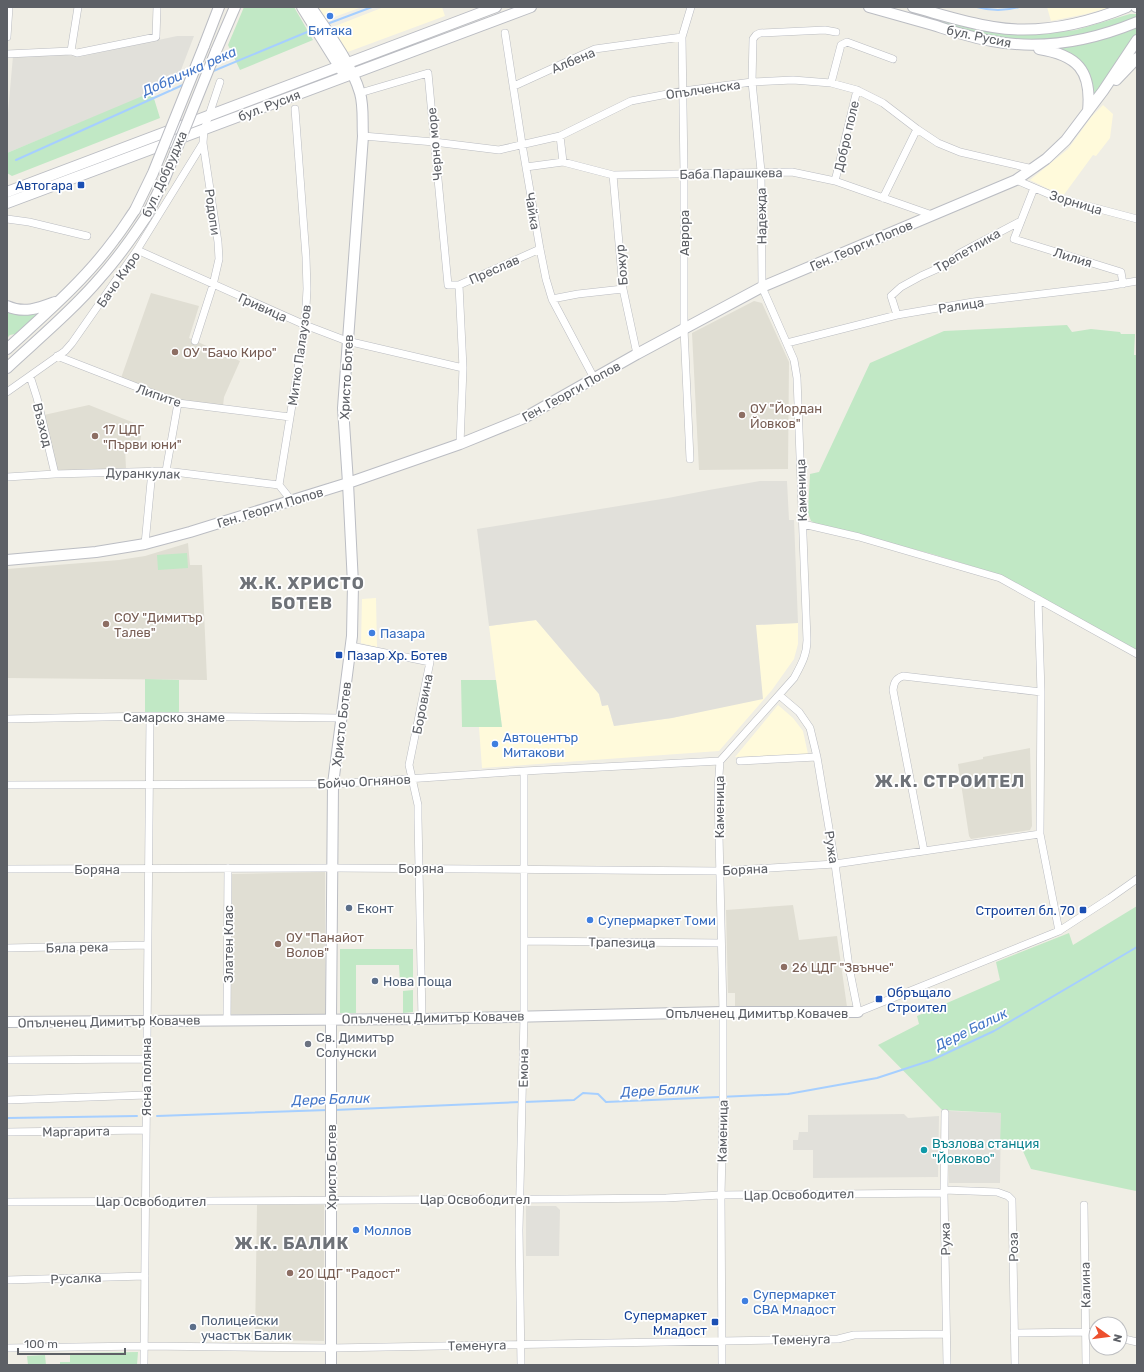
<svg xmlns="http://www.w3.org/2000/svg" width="1144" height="1372" font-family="Rubik,sans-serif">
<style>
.commercial{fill:#fffadb}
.industrial{fill:#e1e0da}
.education{fill:#e0ded3}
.green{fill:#c1e8c5}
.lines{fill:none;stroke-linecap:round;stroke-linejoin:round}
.stream{stroke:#a6cfff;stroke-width:2}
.street-casing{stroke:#babcc1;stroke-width:8}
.secondary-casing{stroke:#bbbdc3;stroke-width:12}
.street{stroke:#fff;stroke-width:7}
.secondary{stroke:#fff;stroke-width:10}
.secondary-bridge-casing{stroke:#bbbdc3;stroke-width:12;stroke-linecap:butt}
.secondary-bridge{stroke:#fff;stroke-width:10}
.shop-dot{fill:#3f7fe0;stroke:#fff;stroke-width:1.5}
.transit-dot{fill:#1a4fb4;stroke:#fff;stroke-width:1.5}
.education-dot{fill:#8d6e63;stroke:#fff;stroke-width:1.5}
.service-dot{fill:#5c6f8a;stroke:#fff;stroke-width:1.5}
.worship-dot{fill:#6b7280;stroke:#fff;stroke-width:1.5}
.culture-dot{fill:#0f9aa8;stroke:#fff;stroke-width:1.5}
.labels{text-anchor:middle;stroke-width:3.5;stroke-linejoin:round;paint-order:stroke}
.shop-label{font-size:13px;fill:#366cbe;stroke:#fff;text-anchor:start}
.street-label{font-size:13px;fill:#5d6066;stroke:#fff}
.transit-label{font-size:13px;fill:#164399;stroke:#fff;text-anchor:end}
.education-label{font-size:13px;fill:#785e54;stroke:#fff;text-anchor:start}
.service-label{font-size:13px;fill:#4e5e75;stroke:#fff;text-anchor:start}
.worship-label{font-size:13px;fill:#5b616d;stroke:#fff;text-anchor:start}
.culture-label{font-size:13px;fill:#0d838f;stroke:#fff;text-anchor:start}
.water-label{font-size:14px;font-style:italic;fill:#4476c7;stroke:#fff}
.district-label{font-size:17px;font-weight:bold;letter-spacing:1px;fill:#6e7278;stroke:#fff}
</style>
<rect width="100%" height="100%" fill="#f0eee5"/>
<!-- commercial -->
<path class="commercial" d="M318 7H362L326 20Z
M384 7H442L445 16 345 53 330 28Z
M1047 7H1111L1086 14 1051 21Z
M1103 105 1113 114 1110 138 1096 156 1093 155 1063 196 1030 180 1068 149 1092 116Z
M376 598 377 647 361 643 362 599Z
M536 620 599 694 602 706 608 705 614 726 672 718 698 712 756 625 798 623V644L794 659 772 690 719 751 482 768 479 727H502L489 626Z
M778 705 793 718 803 731 808 754 735 757Z"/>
<!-- industrial -->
<path class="industrial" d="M177 36H194L176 83 7 153V124L13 56 67 55 79 57Z
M760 481H787L789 520H794L798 623 756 625 763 699 672 718 614 726 608 705 602 706 599 694 536 620 489 626 477 529 668 498 709 490Z
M949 1111 1001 1113 1000 1183H949Z
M904 1114 908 1118 939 1116 938 1177 813 1178V1150H793V1140H798L799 1132H808V1115Z
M526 1206H556L560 1210 559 1256H526Z"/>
<!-- education -->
<path class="education" d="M151 293 199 306 189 338 240 361 224 397 223 406 180 400 121 378Z
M754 301 762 303 789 362 788 469 699 470 692 333Z
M89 405 142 426 140 446 125 447 126 469 57 470 44 415Z
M188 543 190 565H202L207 680 7 678V569L119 560 145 556Z
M1030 748 1032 826 1030 830 971 839 969 836 958 764 983 759V757Z
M325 872V1014H231L232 874Z
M793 905 799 940 837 936 847 1007H735V993H728L726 910Z
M257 1205H324V1341L255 1340Z"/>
<!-- green -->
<path class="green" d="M244 7H294L313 40 240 70 228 45Z
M1130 14H1137V18L1115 27 1062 39 1003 40 929 21 933 19 972 29 989 32 1041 34 1076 30Z
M1137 27V33L1100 89 1093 96 1076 57 1059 48C1086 44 1112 37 1137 27Z
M152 92 160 118 12 176 7 173V153Z
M42 311 15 334 10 335 7 338V312C20 317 29 314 42 311Z
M1067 325 1072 332 1091 329 1120 332 1121 334H1135L1134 355H1137V651L1001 575 932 554 815 523 811 521 808 513 810 474 819 472 870 363 944 331Z
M187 553 188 568 158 570 157 555Z
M145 679 179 680V714H145Z
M461 680H496L502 727H462Z
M1137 906V1201L1136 1191 1031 1169 1022 1149 1000 1145 1001 1113 942 1110 878 1045 919 1024 917 1016 1000 980 996 962 1069 933 1073 945Z
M340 949H413V981L400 982 399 965H356V1013H340Z
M413 990V1012L403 1013V991Z
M138 1352 137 1365H60V1362H70V1353Z
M45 1355 46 1365H28L27 1356Z"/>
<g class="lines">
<!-- stream -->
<path class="stream" d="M977 7C991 11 1005 11 1019 7
M327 24 372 7
M211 72 312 30
M16 160 185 84
M524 1102 574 1100 583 1093 598 1094 606 1102 788 1094 877 1078 932 1060 994 1031 1137 947
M334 1110 520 1102
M157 1116 328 1110
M7 1118 137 1116"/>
<!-- street casing -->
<g class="street-casing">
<path id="street" d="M505 33 522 144 540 249 546 279 552 299 594 378
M7 37 9 7
M71 51 78 7
M7 54 71 51 77 53 156 37 157 7
M831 83 841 45 847 42 893 59
M514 86 595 49 682 37
M360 93 428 73 448 285H459L540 249
M363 136 434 142 499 150 560 136 631 101 683 91 752 82 793 80 831 83 857 90 883 103 917 129 938 143 960 152 1033 169
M560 136 563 162
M526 167 563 162 613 175 792 172 835 181 932 215
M613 175 623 289 637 354
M1016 180 1058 198 1137 219
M835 181 857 90
M1034 188 1014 239 1121 272 1123 284
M883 198 917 129
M7 219 29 222 87 236
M137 250 305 325 347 341 463 368
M459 285 463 368 460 444
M552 299 578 294 623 289
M897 315 891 296 901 287 921 276 948 264 960 253 1021 221
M195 341 213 285 219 259 218 242 203 143 204 130 220 82
M787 343 897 315 973 302 1108 286 1137 281
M57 356 178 403 290 417
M30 376 37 398 55 474
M7 392 65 351 72 343 137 250 203 143
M690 459 684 329V174L682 37 691 7
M166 471 178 403
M7 477 55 474 166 471 279 485
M291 500 279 485 305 325 307 289 306 257 295 109
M803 524 859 537 1000 578 1137 654
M145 544 152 471
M1038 599 1041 692 1040 834 1059 931
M351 646 430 662 409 765 418 805V818L422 1019
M779 695 799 712 810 728 817 757 835 864 849 967 858 1012 1059 931 1110 898 1137 879
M7 719 150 716 341 718
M740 761 817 757
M7 785 333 784 524 771 720 761
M924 851 893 690C894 683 895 679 903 676L1041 692
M7 869 333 868 720 871 835 864 1040 834
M524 941 721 943
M7 948 147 945
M227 1020 228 868
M7 1060 146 1059
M7 1100 146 1095
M945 1113 944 1193 947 1365
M7 1132 146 1130
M944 1190 997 1192 1008 1196 1012 1200 1015 1365
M7 1202 565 1199 666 1198 721 1195 944 1193
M1084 1205 1086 1365
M7 1280 145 1276
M1014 1333 1087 1332 1096 1334
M1120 1338 1137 1342
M7 1348 144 1346 331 1348 838 1339 854 1335 946 1334
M144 1365 150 716
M521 1365 519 1230 524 1016V771
M722 1365 721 1195 723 1111V1012L718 790 720 761 794 678C801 665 807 655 807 640L797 378 794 360 762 287 761 171 752 82 753 39 756 35 760 33 825 30 836 32"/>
</g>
<!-- secondary casing -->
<g class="secondary-casing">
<path id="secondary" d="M302 7 342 71
M311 7C328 32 352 65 360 93 364 107 362 122 363 136L343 408 348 483 353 584 352 636 333 784 331 1019V1365
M869 7C890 13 912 19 933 25 952 31 972 38 992 41 1040 50 1091 41 1137 22
M913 7C939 14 966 23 993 27 1039 35 1085 24 1127 7
M1136 7H1137
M204 46 219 7
M1039 49C1077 55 1092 70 1088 111
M216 51 235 7
M1116 80 1137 58
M7 192 496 7
M7 203 531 7
M7 306C24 314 39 308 55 302
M7 349C44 315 84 281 114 240 122 230 128 220 135 210
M7 368C38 339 72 311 100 278 117 259 132 238 146 217
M7 560 96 552 145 544 190 532 348 483 460 444 524 418 637 354 762 287 1016 180 1046 159 1066 140 1103 91 1137 40
M7 1022 422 1019 723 1012H858"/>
</g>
<!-- street -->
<use href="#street" class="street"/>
<!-- secondary -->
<use href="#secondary" class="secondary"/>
<!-- secondary-bridge casing -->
<g class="secondary-bridge-casing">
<path id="secondary-bridge" d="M135 210 153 173 204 46
M146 217 165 178 216 51"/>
</g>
<!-- secondary-bridge -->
<use href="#secondary-bridge" class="secondary-bridge"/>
</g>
<!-- markers -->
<g class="shop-dot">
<circle cx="330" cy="16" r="4"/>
<circle cx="372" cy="633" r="4"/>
<circle cx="495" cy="744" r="4"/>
<circle cx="590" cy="920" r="4"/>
<circle cx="356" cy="1230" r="4"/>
<circle cx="745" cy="1301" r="4"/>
</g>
<g class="transit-dot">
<rect x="77" y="181" width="8" height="8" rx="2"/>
<rect x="335" y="651" width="8" height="8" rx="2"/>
<rect x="1079" y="906" width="8" height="8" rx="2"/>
<rect x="875" y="995" width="8" height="8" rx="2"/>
<rect x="711" y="1318" width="8" height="8" rx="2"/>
</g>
<g class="education-dot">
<circle cx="175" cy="352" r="4"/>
<circle cx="742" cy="415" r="4"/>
<circle cx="95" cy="436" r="4"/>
<circle cx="106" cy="624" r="4"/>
<circle cx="278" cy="944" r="4"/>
<circle cx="784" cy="967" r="4"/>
<circle cx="290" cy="1273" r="4"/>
</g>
<g class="service-dot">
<circle cx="349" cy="908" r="4"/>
<circle cx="375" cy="981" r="4"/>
<circle cx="193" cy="1327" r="4"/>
</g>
<circle class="worship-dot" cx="308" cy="1044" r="4"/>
<circle class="culture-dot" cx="924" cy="1150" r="4"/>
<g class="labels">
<!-- shop labels -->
<g class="shop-label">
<text x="330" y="35" text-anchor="middle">Битака</text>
<text x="380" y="638">Пазара</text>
<text x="503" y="742">Автоцентър<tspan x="503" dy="15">Митакови</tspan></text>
<text x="598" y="925">Супермаркет Томи</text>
<text x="364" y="1235">Моллов</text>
<text x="753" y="1299">Супермаркет<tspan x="753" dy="15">CBA Младост</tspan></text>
</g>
<!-- street labels -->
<g class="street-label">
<text transform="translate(979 36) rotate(12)" y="5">бул. Русия</text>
<text transform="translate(573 60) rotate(-23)" y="5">Албена</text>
<text transform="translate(703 89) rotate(-8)" y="5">Опълченска</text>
<text transform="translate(269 105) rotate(-21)" y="5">бул. Русия</text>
<text transform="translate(846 136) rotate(-77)" y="5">Добро поле</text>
<text transform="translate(434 144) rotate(-95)" y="5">Черно море</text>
<text transform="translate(731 173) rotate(-1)" y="5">Баба Парашкева</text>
<text transform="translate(164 174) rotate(-66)" y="5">бул. Добруджа</text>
<text transform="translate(1076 202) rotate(17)" y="5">Зорница</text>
<text transform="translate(533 211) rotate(81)" y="5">Чайка</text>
<text transform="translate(213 212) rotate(82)" y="5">Родопи</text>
<text transform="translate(761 216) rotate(-91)" y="5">Надежда</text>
<text transform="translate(684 233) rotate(-90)" y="5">Аврора</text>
<text transform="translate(861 245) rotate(-23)" y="5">Ген. Георги Попов</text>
<text transform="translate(967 250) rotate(-30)" y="5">Трепетлика</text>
<text transform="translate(1073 257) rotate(17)" y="5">Лилия</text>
<text transform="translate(621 265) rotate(-95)" y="5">Божур</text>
<text transform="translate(494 269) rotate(-24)" y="5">Преслав</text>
<text transform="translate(118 279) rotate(-55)" y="5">Бачо Киро</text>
<text transform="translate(961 305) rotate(-9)" y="5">Ралица</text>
<text transform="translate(263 307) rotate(24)" y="5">Гривица</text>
<text transform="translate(299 355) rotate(-82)" y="5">Митко Палаузов</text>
<text transform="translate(346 377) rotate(-87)" y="5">Христо Ботев</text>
<text transform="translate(571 391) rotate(-29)" y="5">Ген. Георги Попов</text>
<text transform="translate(159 395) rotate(19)" y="5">Липите</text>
<text transform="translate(43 425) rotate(76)" y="5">Възход</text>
<text transform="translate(143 473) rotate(1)" y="5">Дуранкулак</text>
<text transform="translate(801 490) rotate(-92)" y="5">Каменица</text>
<text transform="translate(270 507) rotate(-17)" y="5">Ген. Георги Попов</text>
<text transform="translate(422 704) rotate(-79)" y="5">Боровина</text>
<text x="174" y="722">Самарско знаме</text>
<text transform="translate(341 724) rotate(-83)" y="5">Христо Ботев</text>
<text transform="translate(364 781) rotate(-3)" y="5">Бойчо Огнянов</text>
<text transform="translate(719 807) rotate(-90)" y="5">Каменица</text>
<text transform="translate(832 847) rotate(81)" y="5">Ружа</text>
<text x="421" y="873">Боряна</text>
<text x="97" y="874">Боряна</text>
<text transform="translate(745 869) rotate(-3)" y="5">Боряна</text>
<text transform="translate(622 942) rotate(1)" y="5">Трапезица</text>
<text transform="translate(228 944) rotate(-90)" y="5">Златен Клас</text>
<text transform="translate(77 947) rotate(-1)" y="5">Бяла река</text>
<text x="757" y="1018">Опълченец Димитър Ковачев</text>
<text transform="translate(433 1017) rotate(-1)" y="5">Опълченец Димитър Ковачев</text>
<text transform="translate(109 1021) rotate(-1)" y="5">Опълченец Димитър Ковачев</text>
<text transform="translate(523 1068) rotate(-89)" y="5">Емона</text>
<text transform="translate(146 1077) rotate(-90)" y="5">Ясна поляна</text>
<text transform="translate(76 1131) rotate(-1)" y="5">Маргарита</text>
<text transform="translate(722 1131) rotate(-89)" y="5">Каменица</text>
<text transform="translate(331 1167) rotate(-90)" y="5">Христо Ботев</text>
<text transform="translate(799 1194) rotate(-1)" y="5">Цар Освободител</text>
<text x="475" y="1204">Цар Освободител</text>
<text x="151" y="1206">Цар Освободител</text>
<text transform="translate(945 1239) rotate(-91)" y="5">Ружа</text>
<text transform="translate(1013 1247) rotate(-91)" y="5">Роза</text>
<text transform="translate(76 1278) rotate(-2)" y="5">Русалка</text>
<text transform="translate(1085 1285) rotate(-91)" y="5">Калина</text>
<text transform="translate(801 1339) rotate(-1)" y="5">Теменуга</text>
<text transform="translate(477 1345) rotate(-1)" y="5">Теменуга</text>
</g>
<!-- transit labels -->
<g class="transit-label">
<text x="73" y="190">Aвтогара</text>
<text x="347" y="660" text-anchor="start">Пазар Хр. Ботев</text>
<text x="1075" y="915">Строител бл. 70</text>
<text x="887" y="997" text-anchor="start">Обръщало<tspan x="887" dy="15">Строител</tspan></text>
<text x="707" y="1320">Супермаркет<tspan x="707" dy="15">Младост</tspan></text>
</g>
<!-- education labels -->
<g class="education-label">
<text x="183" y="357">ОУ "Бачо Киро"</text>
<text x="750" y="413">ОУ "Йордан<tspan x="750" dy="15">Йовков"</tspan></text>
<text x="103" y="434">17 ЦДГ<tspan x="103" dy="15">"Първи юни"</tspan></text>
<text x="114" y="622">СОУ "Димитър<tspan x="114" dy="15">Талев"</tspan></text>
<text x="286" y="942">ОУ "Панайот<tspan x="286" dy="15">Волов"</tspan></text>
<text x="792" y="972">26 ЦДГ "Звънче"</text>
<text x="298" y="1278">20 ЦДГ "Радост"</text>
</g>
<!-- service labels -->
<g class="service-label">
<text x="357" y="913">Еконт</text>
<text x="383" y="986">Нова Поща</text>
<text x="201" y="1325">Полицейски<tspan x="201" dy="15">участък Балик</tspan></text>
</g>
<!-- worship labels -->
<g class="worship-label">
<text x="316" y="1042">Св. Димитър<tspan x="316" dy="15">Солунски</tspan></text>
</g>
<!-- culture labels -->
<g class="culture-label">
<text x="932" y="1148">Възлова станция<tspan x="932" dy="15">"Йовково"</tspan></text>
</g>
<!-- water labels -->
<g class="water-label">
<text transform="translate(189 71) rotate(-24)" y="5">Добричка река</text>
<text transform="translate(971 1029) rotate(-26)" y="5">Дере Балик</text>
<text transform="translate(660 1090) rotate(-3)" y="5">Дере Балик</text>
<text transform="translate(331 1099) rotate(-2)" y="5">Дере Балик</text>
</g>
<!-- district labels -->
<g class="district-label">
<text x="302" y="589">Ж.К. ХРИСТО<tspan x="302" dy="20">БОТЕВ</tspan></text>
<text x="950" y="787">Ж.К. СТРОИТЕЛ</text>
<text x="292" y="1249">Ж.К. БАЛИК</text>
</g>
</g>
<!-- border -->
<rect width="1144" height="1372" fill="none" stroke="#5d6066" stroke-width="16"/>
<!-- north arrow -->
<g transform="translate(1108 1336) rotate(104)"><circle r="19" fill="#ffffff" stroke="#bebfc2"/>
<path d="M0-3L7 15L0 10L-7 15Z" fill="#ed502e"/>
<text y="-6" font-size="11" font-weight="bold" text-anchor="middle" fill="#5d6066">N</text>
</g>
<!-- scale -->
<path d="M18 1348v6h107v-6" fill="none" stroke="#5d6066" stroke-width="2"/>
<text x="24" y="1348" font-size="12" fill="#5d6066" stroke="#ffffff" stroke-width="3" paint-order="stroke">100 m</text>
</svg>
